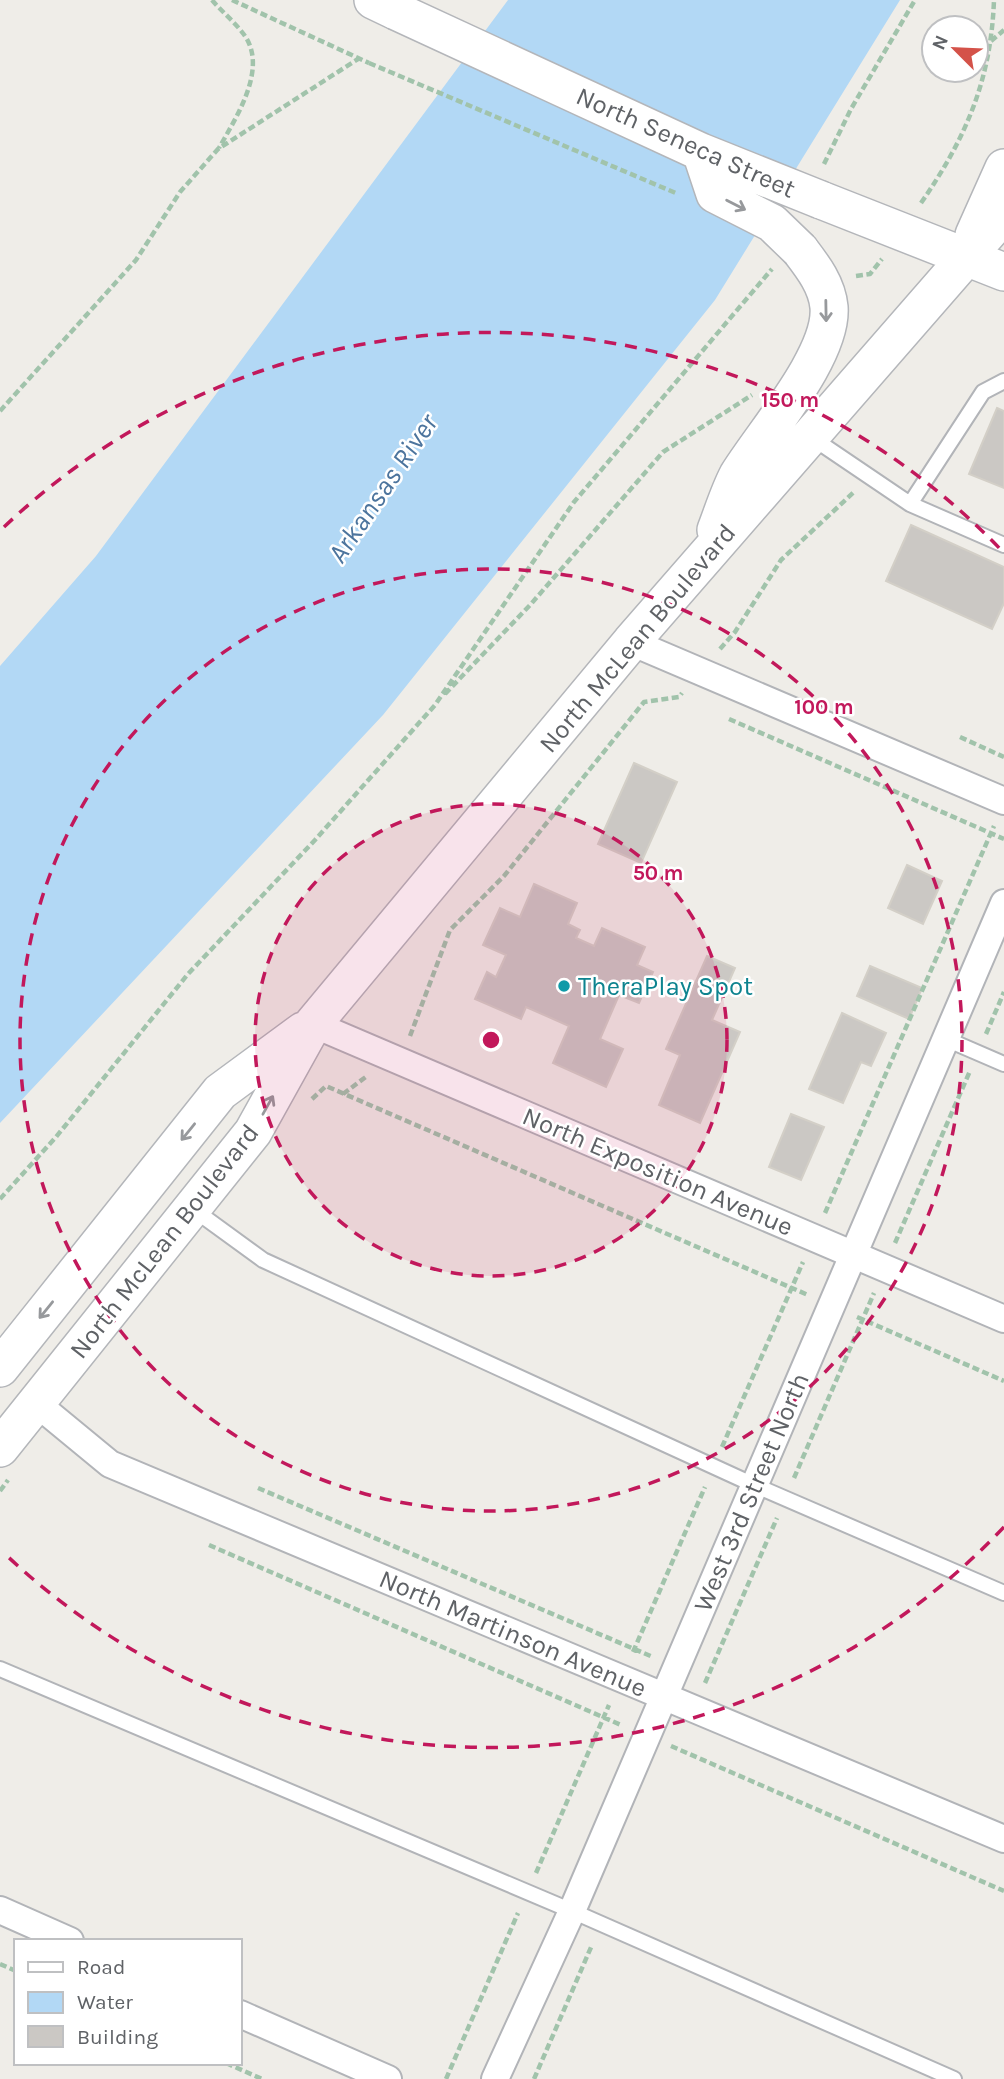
<svg xmlns="http://www.w3.org/2000/svg" width="1004" height="2079" font-family="Karla,sans-serif">
<style>
.water{fill:#b2d8f5}
.building{fill:#cbc8c4;stroke:#d3cfc7;stroke-width:2}
.lines{fill:none;stroke-linecap:round;stroke-linejoin:round}
.lane-casing{stroke:#b2b4b8;stroke-width:18}
.street-casing{stroke:#b2b4b8;stroke-width:30}
.secondary-casing{stroke:#b4b6ba;stroke-width:40}
.path{stroke:#a1c3ab;stroke-width:4.5;stroke-dasharray:7 3.5;stroke-linecap:butt}
.lane{stroke:#fff;stroke-width:14}
.street{stroke:#fff;stroke-width:26}
.secondary{stroke:#fff;stroke-width:37}
.secondary-bridge-casing{stroke:#b4b6ba;stroke-width:40;stroke-linecap:butt}
.path-bridge{stroke:#a1c3ab;stroke-width:4.5;stroke-dasharray:7 3.5;stroke-linecap:butt}
.secondary-bridge{stroke:#fff;stroke-width:37}
.oneway{stroke:#97999c}
.ring{fill:none;stroke:#c2185b;stroke-width:3.5;stroke-dasharray:12 9}
.culture-dot{fill:#0f9aa8;stroke:#fff;stroke-width:2.5}
.labels{text-anchor:middle;stroke-width:5;stroke-linejoin:round;paint-order:stroke}
.street-label{font-size:26px;fill:#5f6266;stroke:#fff}
.culture-label{font-size:26px;fill:#0d838f;stroke:#fff;text-anchor:start}
.water-label{font-size:28px;font-style:italic;fill:#4c749d;stroke:#fff}
.centre{fill:#c2185b;stroke:#fff;stroke-width:3.5}
.ring-label{font-size:21px;text-anchor:middle;font-weight:bold;fill:#c2185b;stroke:#fff;stroke-width:5;stroke-linejoin:round;paint-order:stroke}
</style>
<rect width="100%" height="100%" fill="#efede8"/>
<!-- water -->
<path class="water" d="M508 0H900L715 300 383 715 0 1123V666L96 556Z"/>
<!-- building -->
<path class="building" d="M997 408 1004 411V488L969 474Z
M911 525 1004 567V603L992 629 886 581Z
M634 763 677 782 641 863 598 844Z
M907 865 942 881 923 924 888 908Z
M534 884 577 903 568 924 580 930 576 938 594 946 602 928 645 947 637 965 653 972 639 1003 619 995 600 1039 623 1049 606 1087 553 1063 569 1026 526 1007 521 1019 475 999 487 972 496 977 506 955 483 945 500 908 520 917Z
M707 956 735 968 712 1020 740 1032 700 1123 659 1105 680 1055 666 1049Z
M870 966 922 988 909 1019 857 996Z
M842 1013 886 1033 871 1066 861 1062 843 1103 809 1089Z
M791 1114 824 1127 801 1180 769 1167Z"/>
<g class="lines">
<!-- lane casing -->
<g class="lane-casing">
<path id="lane" d="M811 437 910 504 1004 545
M910 504 983 392 1004 381
M946 1039 1004 1064
M193 1209 263 1260 754 1485 1004 1593
M0 1669 572 1911 954 2079"/>
</g>
<!-- street casing -->
<g class="street-casing">
<path id="street" d="M631 642 1004 801
M313 1024 1004 1319
M36 1403 110 1464 1004 1839
M0 1910 70 1941
M240 2014 388 2079
M495 2079 572 1911 1004 903"/>
</g>
<!-- secondary casing -->
<g class="secondary-casing">
<path id="secondary" d="M373 0 396 11
M821 200 1004 272
M974 235 1004 168
M716 530C723 512 729 492 738 475 764 433 833 355 829 307 827 285 813 267 800 250
M0 1368 220 1092 303 1031
M0 1448 253 1132 313 1024 631 642 1004 214"/>
</g>
<!-- path -->
<path class="path" d="M212 0C222 12 236 23 245 36 268 70 235 119 219 148
M232 0 369 63
M991 41 1004 30
M824 164 851 109 915 0
M921 203C966 138 991 80 994 0
M856 276 870 274 882 259
M0 411 136 260 180 192 218 149 358 59
M720 649 735 632 781 560 854 492
M445 694 531 604 663 452 752 395
M729 719 1004 839
M960 737 1004 757
M986 1034 1004 992
M410 1036 450 930 504 876 644 702 679 697 682 693
M343 1094 367 1076
M312 1099 326 1086 808 1295
M0 1199 56 1137 188 974 315 840 435 705 574 502 772 269
M825 1213 994 826
M895 1243 970 1071
M857 1317 1004 1381
M722 1447 803 1262
M794 1478 874 1293
M258 1488 653 1657
M0 1491 8 1480
M209 1545 621 1725
M633 1652 705 1487
M705 1683 777 1518
M671 1746 1004 1891
M536 1873 609 1705
M0 1964 16 1971
M226 2063 262 2079
M446 2079 518 1913
M534 2079 592 1945"/>
<!-- lane -->
<use href="#lane" class="lane"/>
<!-- street -->
<use href="#street" class="street"/>
<!-- secondary -->
<use href="#secondary" class="secondary"/>
<!-- secondary-bridge casing -->
<g class="secondary-bridge-casing">
<path id="secondary-bridge" d="M396 11 701 152 821 200
M701 152 715 194 772 223 800 250"/>
</g>
<!-- path-bridge -->
<path class="path-bridge" d="M369 63 678 194"/>
<!-- secondary-bridge -->
<use href="#secondary-bridge" class="secondary-bridge"/>
</g>
<!-- one-way arrows -->
<defs><path id="oneway-shaft" d="M-6 0H5M1.5-3L5.5 0L1.5 3" fill="none" stroke-width="1.6" stroke-linecap="round" stroke-linejoin="round" transform="scale(1.75)"/></defs>
<g class="oneway">
<use href="#oneway-shaft" transform="translate(736 205) rotate(27)"/>
<use href="#oneway-shaft" transform="translate(826 311) rotate(89)"/>
<use href="#oneway-shaft" transform="translate(268 1105) rotate(-61)"/>
<use href="#oneway-shaft" transform="translate(188 1132) rotate(129)"/>
<use href="#oneway-shaft" transform="translate(46 1310) rotate(129)"/>
</g>
<!-- distance rings -->
<circle cx="491" cy="1040" r="236" fill="#c2185b" fill-opacity=".12"/>
<g class="ring">
<circle cx="491" cy="1040" r="236"/>
<circle cx="491" cy="1040" r="471"/>
<path d="M1004 1527A707 707 0 0 1 4 1553M4 527A707 707 0 0 1 1004 553"/>
</g>
<!-- markers -->
<circle class="culture-dot" cx="564" cy="986" r="7"/>
<g class="labels">
<!-- street labels -->
<g class="street-label">
<text transform="translate(686 142) rotate(24)" y="9">North Seneca Street</text>
<text transform="translate(637 638) rotate(-50)" y="9">North McLean Boulevard</text>
<text transform="translate(658 1171) rotate(23)" y="9">North Exposition Avenue</text>
<text transform="translate(164 1241) rotate(-52)" y="9">North McLean Boulevard</text>
<text transform="translate(751 1492) rotate(-67)" y="9">West 3rd Street North</text>
<text transform="translate(513 1633) rotate(23)" y="9">North Martinson Avenue</text>
</g>
<!-- culture labels -->
<g class="culture-label">
<text x="578" y="995">TheraPlay Spot</text>
</g>
<!-- water labels -->
<g class="water-label">
<text transform="translate(382 488) rotate(-56)" y="10">Arkansas River</text>
</g>
</g>
<circle cx="491" cy="1040" r="10" class="centre"/>
<g class="ring-label">
<text x="790" y="407">150 m</text>
<text x="824" y="714">100 m</text>
<text x="658" y="880">50 m</text>
</g>
<!-- legend -->
<rect x="14" y="1939" width="228" height="126" fill="#ffffff" stroke="#bfc0c2" stroke-width="2"/>
<rect x="28" y="1962" width="35" height="10" fill="#ffffff" stroke="#bfc0c2" stroke-width="2"/>
<text x="77" y="1974" font-size="21" fill="#5f6266">Road</text>
<rect x="28" y="1992" width="35" height="21" fill="#b2d8f5" stroke="#bfc0c2" stroke-width="2"/>
<text x="77" y="2009" font-size="21" fill="#5f6266">Water</text>
<rect x="28" y="2026" width="35" height="21" fill="#cbc8c4" stroke="#bfc0c2" stroke-width="2"/>
<text x="77" y="2044" font-size="21" fill="#5f6266">Building</text>
<!-- north arrow -->
<g transform="translate(955 49) rotate(294)"><circle r="33" fill="#ffffff" stroke="#bfc0c2" stroke-width="2"/>
<path d="M0-5L12 26L0 18L-12 26Z" fill="#d45249"/>
<text y="-10" font-size="19" font-weight="bold" text-anchor="middle" fill="#5f6266">N</text>
</g>
</svg>
